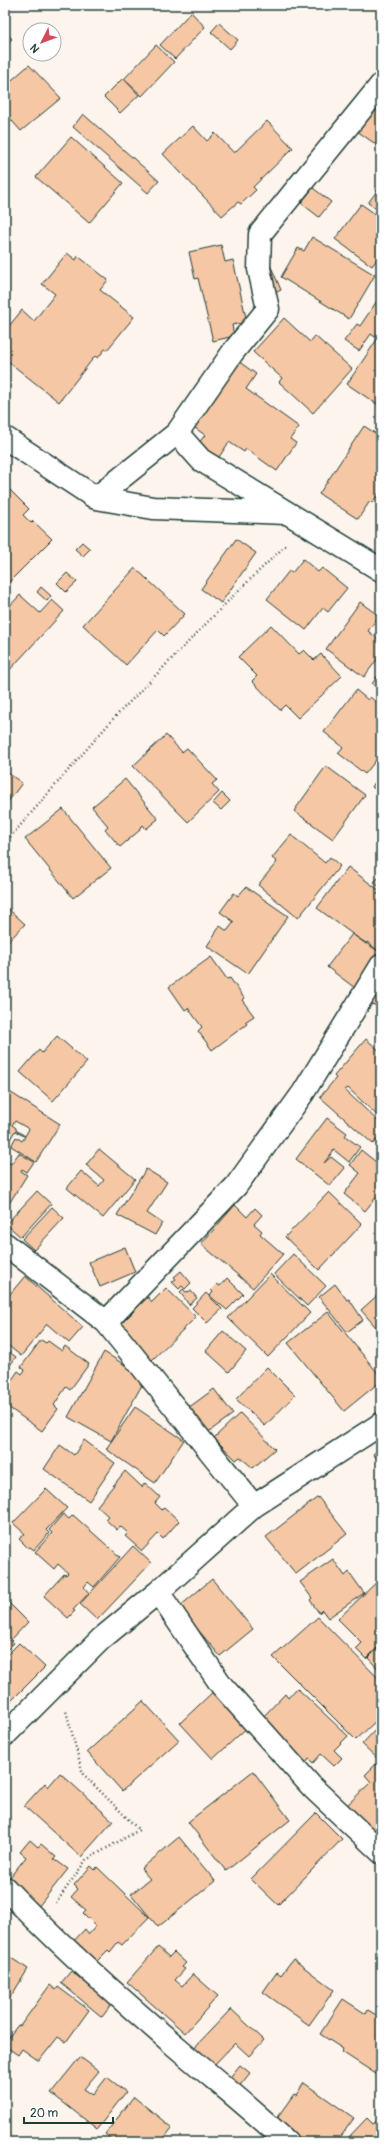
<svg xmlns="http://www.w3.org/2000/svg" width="386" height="2147" font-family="Pangolin,sans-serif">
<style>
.building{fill:#f6c7a5;stroke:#1f3d34;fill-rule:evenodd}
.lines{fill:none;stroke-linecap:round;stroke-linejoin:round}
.street-casing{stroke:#1f3d34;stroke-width:25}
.path{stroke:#1f3d34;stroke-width:2.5;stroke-dasharray:1 3;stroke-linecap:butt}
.street{stroke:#fff;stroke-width:22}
</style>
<rect width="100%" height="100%" fill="#fdf4ed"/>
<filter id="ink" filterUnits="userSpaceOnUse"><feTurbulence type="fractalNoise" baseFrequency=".025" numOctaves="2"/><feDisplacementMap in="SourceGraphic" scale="8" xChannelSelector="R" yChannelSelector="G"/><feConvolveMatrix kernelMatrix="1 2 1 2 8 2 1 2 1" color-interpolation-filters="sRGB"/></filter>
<g filter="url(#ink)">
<!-- building -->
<path class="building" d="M191 12 205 27 175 59 160 45Z
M219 23 238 40 230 49 211 32Z
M5 31 12 39 5 45Z
M156 45 174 62 142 96 124 79Z
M29 65 61 98 21 131 5 113V86Z
M123 78 139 95 120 113 104 97Z
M381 96V148L357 131Z
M83 114 159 181 148 193 73 127Z
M267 121 293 148 253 187 256 190 241 204 238 202 222 216 163 154 193 126 207 141 215 133 234 153Z
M71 137 123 183 89 223 36 177Z
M380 187 381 188V212L368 203Z
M313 188 331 202 319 217 301 203Z
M361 204 381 218V254L372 266 335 239Z
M312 237 375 275 349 319 281 277 298 248 304 251Z
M221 245 225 262 233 260 247 322 232 325 234 336 213 341 198 278 195 279 189 252Z
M67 253 76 260 78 256 108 280 100 290 134 317 107 350 105 349 98 358 95 356 59 402 5 359V331L22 310 34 321 55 294 42 284Z
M269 262 281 290 273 294Z
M381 295V330L375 337 371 334 359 351 344 341 357 324 360 326Z
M284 318 310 342 315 336 352 369 313 413 279 382 282 378 253 352Z
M380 335H381V407L347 384Z
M234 358 256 374 246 389 299 427 290 439 296 443 277 471 246 449 244 452 229 442 215 463 195 448 205 435 188 423Z
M364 426 381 437V490L372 503 370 501 358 519 319 494Z
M9 489 29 509 23 515 31 523 33 521 52 539 5 586V493Z
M236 539 256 553 221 603 201 589Z
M82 542 90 549 83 556 75 549Z
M303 559 318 572 322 568 347 588 328 612 323 608 306 630 267 599 289 571 292 573Z
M135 568 185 614 164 636 158 630 126 665 83 625Z
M67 573 77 582 66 592 57 583Z
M41 587 51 596 47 601 37 592Z
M20 595 40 613 52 600 64 611 5 675 9 678 5 683V611Z
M360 602 379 616 368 631 381 641V654L364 677 326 649Z
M271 625 299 654 304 650 314 660 321 654 342 676 298 718 285 705 280 710 252 681 257 676 238 657Z
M381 671V691L372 684Z
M356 690 368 700 370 697 381 706V754L365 774 338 753 343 747 324 732Z
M166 735 182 752 187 748 217 780 212 784 219 792 188 822 133 766Z
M326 766 365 795 333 839 294 811Z
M5 771 22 783 5 806Z
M381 773V793L372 787Z
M125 779 158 819 146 829 143 825 139 829 140 830 120 847 105 829 108 826 92 807Z
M222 793 230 801 221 810 213 803Z
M63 809 111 868 73 898 25 839Z
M291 835 325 863 330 857 340 866 298 918 258 885 277 862 272 858Z
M348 867 380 891 377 894 381 896V953L367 942 366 944 317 908Z
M381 875V889L374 882Z
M246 887 288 916 248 974 207 946 220 926 227 931 234 922 220 912 234 893 238 896Z
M5 906 25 924 5 945Z
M352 934 381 953 355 988 327 967Z
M211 957 227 979 230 978 244 998 242 1000 254 1016 245 1022 247 1024 212 1050 198 1031 202 1027 188 1008 185 1010 169 987Z
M381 975V1009L366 1000Z
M57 1036 87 1062 53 1101 20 1072 39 1050 42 1053Z
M366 1039 381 1052V1119L348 1088 345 1090 381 1124V1144L376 1140 373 1144 320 1097 336 1078 334 1076Z
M5 1089 60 1124 36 1162 11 1146 16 1137 22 1141 25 1137 15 1131 7 1144 5 1142ZM15 1121 29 1129 25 1136 16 1130V1128L12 1125Z
M327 1118 347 1133 345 1136 360 1147 349 1162 334 1150 324 1163 331 1157 345 1168 330 1186 296 1159Z
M99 1149 135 1179 103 1218 67 1188 81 1171 99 1186 104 1180 86 1165Z
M361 1150 381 1166V1191L365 1211 344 1194 360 1173 350 1165Z
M19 1153 34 1162 27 1172 22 1169 21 1171 27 1175 5 1210V1160L11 1164Z
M146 1169 167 1182 147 1213 162 1223 155 1235 117 1215Z
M37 1191 51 1204 21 1237 6 1224Z
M329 1192 362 1224 319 1270 285 1237Z
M235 1205 247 1217 255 1208 262 1215 254 1224 262 1231 260 1234 283 1254 253 1288 201 1244Z
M52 1207 64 1218 34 1250 22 1239Z
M125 1247 135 1272 100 1287 89 1262Z
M293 1254 326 1286 307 1306 274 1274Z
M181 1271 191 1283 185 1289 182 1286 179 1289 172 1282 176 1279 174 1277Z
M270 1274 310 1313 268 1357 228 1318Z
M25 1276 83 1327 69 1343 47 1324 21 1356 5 1343V1300Z
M227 1278 243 1294 227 1310 210 1296 213 1292 211 1290 217 1284 220 1286Z
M335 1284 347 1300 349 1299 363 1320 347 1332 319 1297Z
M166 1288 196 1317 150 1362 117 1328 148 1297 152 1302Z
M183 1289 186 1292 191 1291 197 1298 189 1305 180 1292Z
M381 1292V1333L361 1310Z
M206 1293 222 1309 207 1323 192 1308Z
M328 1312 381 1377V1381L344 1411 288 1343Z
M223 1331 246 1351 229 1372 206 1351Z
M41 1340 46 1343 48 1341 62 1351 65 1346 89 1364 70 1390 66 1387 54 1405 58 1409 42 1431 5 1405V1390L18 1371 22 1374 25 1370 21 1367Z
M5 1349 16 1357 5 1372Z
M104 1352 144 1377 143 1383 111 1441 68 1417Z
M267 1367 295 1395 265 1426 236 1399Z
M214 1389 233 1414 203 1436 184 1411Z
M135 1407 184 1440 155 1483 106 1449Z
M240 1413 275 1449 253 1468 240 1457 236 1460 214 1438Z
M84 1440 115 1463 89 1501 44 1469 60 1445 74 1455Z
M381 1448V1463L373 1454Z
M125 1471 142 1487 145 1483 160 1497 155 1503 162 1510 164 1507 179 1521 163 1539 158 1534 142 1551 125 1536 128 1533 120 1526 117 1530 105 1519 108 1516 97 1506Z
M46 1489 67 1508 46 1530 49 1533 34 1550 30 1547 28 1548 19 1539 25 1534 13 1523Z
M318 1497 347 1534 296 1574 266 1537Z
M63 1514 69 1519 73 1515 120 1557 94 1587 88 1582 84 1587 89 1593 73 1610 75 1611 68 1618 44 1596 64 1574 66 1575 68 1573 58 1564 54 1569 35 1552 52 1533 49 1530Z
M133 1546 151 1563 97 1620 80 1604Z
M333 1559 345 1576 349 1572 364 1593 328 1618 322 1610 319 1613 310 1600 312 1598 300 1582Z
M381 1578V1644L366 1659 356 1649 362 1643 338 1619Z
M212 1579 253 1629 220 1656 179 1607Z
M5 1599 28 1622 11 1640 14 1643 5 1652Z
M318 1617 381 1681V1716L356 1740 273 1657Z
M19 1643 45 1667 7 1705 5 1703V1657Z
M381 1645V1672L368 1658Z
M217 1688 251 1724 213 1759 180 1723Z
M297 1688 348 1736 334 1750 342 1758 334 1766 321 1754 313 1763 309 1759 306 1763 260 1720 285 1694 288 1698Z
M143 1701 179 1740 122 1791 87 1752Z
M381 1724V1761H380L362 1744Z
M377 1763 381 1767V1834L374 1841 343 1809 371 1782 365 1775Z
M253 1771 290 1820 226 1871 188 1822Z
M60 1773 113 1821 81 1857 24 1806 45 1783 48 1787Z
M316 1813 342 1839 278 1905 251 1879Z
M179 1837 215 1881 158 1927 131 1894 150 1879 141 1869Z
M30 1840 38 1847 41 1844 56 1857 54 1859 68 1869 38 1907 6 1882 26 1857 20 1852Z
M91 1866 95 1870 97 1867 149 1917 122 1945 118 1942 110 1952 108 1950 92 1966 70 1945 85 1929 89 1934 96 1926 83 1913 86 1910 71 1897 78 1889 74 1885Z
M158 1947 169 1957 174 1952 186 1963 182 1967 185 1969 175 1980 182 1986 193 1974 218 1996 185 2033 127 1982Z
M5 1954 28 1969 5 2006Z
M293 1959 334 1990 309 2025 263 1992 277 1972 281 1975Z
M71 1971 112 2004 102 2017 61 1983Z
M50 1985 56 1990 58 1987 89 2010 66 2042 58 2037 39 2061 22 2049 18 2055 5 2046V2042L18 2025 20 2026Z
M343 1999 366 2014 368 2010 381 2018V2072L379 2076 342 2052 343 2049 320 2034Z
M231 2009 264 2040 249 2056 235 2043 211 2068 192 2050Z
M80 2057 99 2071 84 2089 93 2095 107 2077 126 2092 97 2129 51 2093Z
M240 2065 250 2073 237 2089 227 2081Z
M304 2083 354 2118 339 2139 337 2138 335 2142H327L322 2138 320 2142H293L287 2137 292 2130 276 2119 294 2094 296 2095Z
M134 2097 172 2128 161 2142H115L105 2134Z
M367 2118 373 2124 379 2119 381 2121V2142H344Z"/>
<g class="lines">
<!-- street casing -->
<g class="street-casing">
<path id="street" d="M381 85 260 234 259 269 268 309 233 352 177 433 201 460 381 570
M5 438 96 498 177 433
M96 498 153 508 286 513
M5 1244 106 1322 254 1506
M106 1322 236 1186 303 1093 381 966
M158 1592 222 1686 313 1788 381 1852
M5 1735 101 1639 158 1592 254 1506 381 1424
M5 1888C59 1945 119 1998 179 2049 215 2080 252 2109 287 2142"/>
</g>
<!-- path -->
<path class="path" d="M5 843 113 719 236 593 287 544
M56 1903 86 1860 139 1830 83 1774 66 1711"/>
<!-- street -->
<use href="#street" class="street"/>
</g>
</g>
<!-- margin -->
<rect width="386" height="2147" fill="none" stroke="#fff" stroke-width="20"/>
<rect x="10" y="10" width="366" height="2127" fill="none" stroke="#1f3d34" stroke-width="1.5" filter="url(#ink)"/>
<!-- north arrow -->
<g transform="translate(42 42) rotate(228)"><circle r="19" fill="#ffffff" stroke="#a5b1ae"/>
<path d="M0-3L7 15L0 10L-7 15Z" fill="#d1495b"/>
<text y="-6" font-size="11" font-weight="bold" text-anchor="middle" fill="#1f3d34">N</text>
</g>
<!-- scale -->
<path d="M24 2117v6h89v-6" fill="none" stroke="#1f3d34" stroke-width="2"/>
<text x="30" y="2117" font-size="12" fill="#1f3d34" stroke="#ffffff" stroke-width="3" paint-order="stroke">20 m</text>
</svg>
